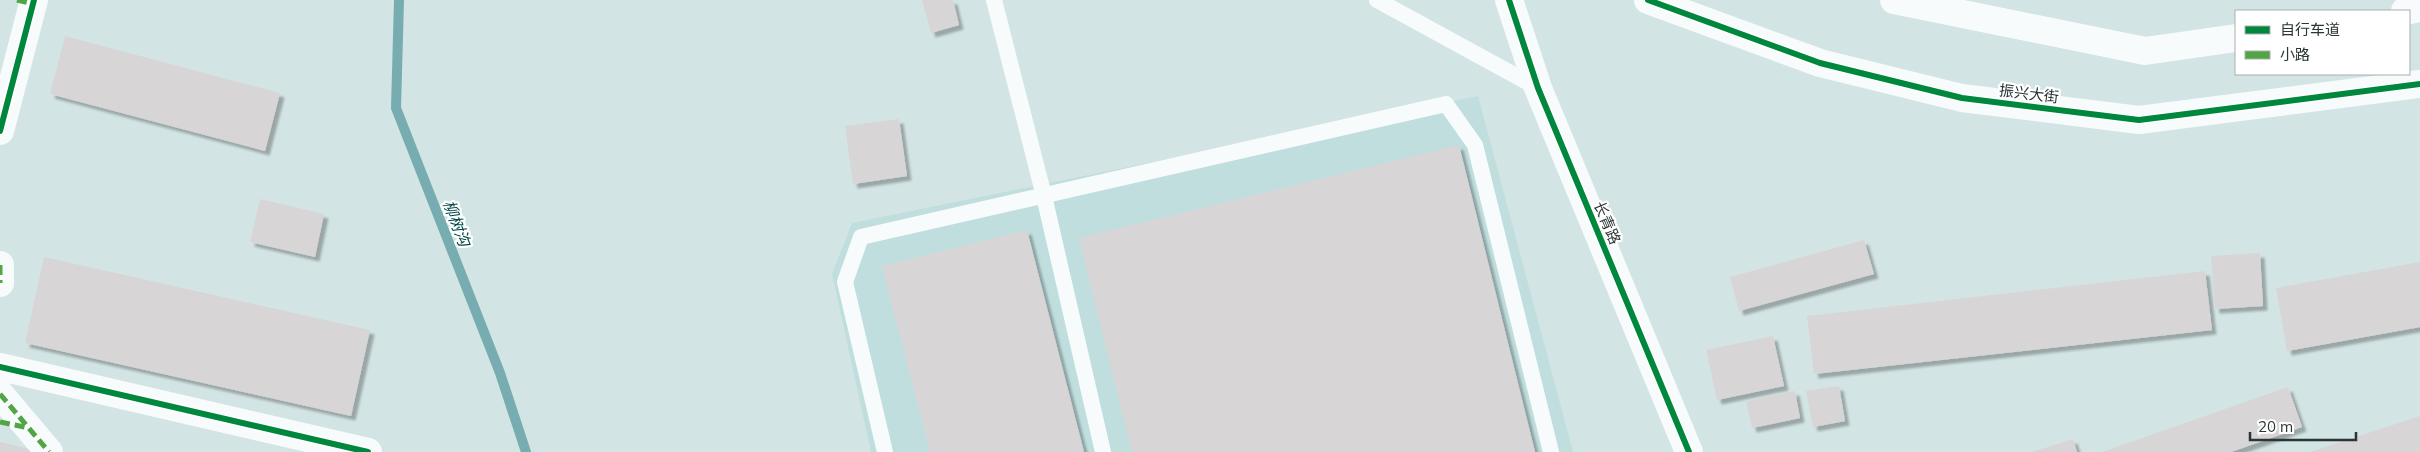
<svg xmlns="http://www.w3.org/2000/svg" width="2420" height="452" font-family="Mulish,'Noto Sans SC',sans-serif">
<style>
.built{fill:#c1dede}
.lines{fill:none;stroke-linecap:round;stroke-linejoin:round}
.stream{stroke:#77adb0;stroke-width:10}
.building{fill:#d8d5d7;filter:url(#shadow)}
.lane{stroke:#f8fbfb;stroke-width:16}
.street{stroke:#f8fbfb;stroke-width:28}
.secondary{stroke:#f8fbfb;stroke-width:28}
.quiet{stroke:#51a544;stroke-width:5;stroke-dasharray:10 5;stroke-linecap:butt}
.cycleway-casing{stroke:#fff;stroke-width:9}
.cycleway{stroke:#00873e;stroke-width:6}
.labels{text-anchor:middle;stroke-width:4.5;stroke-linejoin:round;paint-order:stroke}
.street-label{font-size:15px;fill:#2a3536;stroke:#fff}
.water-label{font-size:16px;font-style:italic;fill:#004548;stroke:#fff}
</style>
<defs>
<filter id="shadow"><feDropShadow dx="4.5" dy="4.5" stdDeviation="1" flood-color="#0004"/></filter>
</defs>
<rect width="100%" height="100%" fill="#d3e4e4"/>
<!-- built -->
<path class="built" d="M1478 96 1573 452H871L832 274 852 223Z"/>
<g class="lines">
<!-- stream -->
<path class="stream" d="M399 0 396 108 500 373 526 452"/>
</g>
<!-- building -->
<path class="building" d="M922 0H953L959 25 931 33Z
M65 36 280 93 265 151 50 94Z
M899 119 907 176 853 184 845 126Z
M1459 145 1535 452H1132L1079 238Z
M260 199 324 214 315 257 250 242Z
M1027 230 1084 452H930L882 266Z
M1864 240 1874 274 1739 311 1730 277Z
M2260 253 2263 306 2215 309 2211 256Z
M44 257 370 330 351 416 25 343Z
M2420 262V327L2287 351 2276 288Z
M2205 271 2212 330 1814 374 1807 316Z
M1773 336 1784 386 1717 400 1706 350Z
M1839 386 1845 421 1813 427 1806 391Z
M2288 387 2302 427 2231 452H2102Z
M1795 391 1800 418 1752 428 1746 401Z
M2420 416V452H2310Z
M2073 439 2077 452H2032Z
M0 442 38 451 37 452H0Z"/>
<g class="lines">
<!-- lane -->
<path class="lane" d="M994 0 1044 196 1103 452
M1377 0 1538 88
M885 452 845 282 861 237 1446 104 1475 145 1551 452"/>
<!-- street -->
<path class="street" d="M1509 0 1538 88 1689 452
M0 131 34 0
M0 265V283
M0 367 368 452
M0 394 49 452"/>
<!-- secondary -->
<path class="secondary" d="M1648 0 1820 63 1962 98 2139 120 2420 84
M1894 0 2145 51 2236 38
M2405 11 2420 8"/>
<!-- quiet -->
<path class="quiet" d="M17 0 33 4
M0 265V283
M0 394 49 452
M0 422 29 428"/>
<!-- cycleway casing -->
<g class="cycleway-casing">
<path id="cycleway" d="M1509 0 1538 88 1689 452
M1648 0 1820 63 1962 98 2139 120 2420 84
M0 131 34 0
M0 367 368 452"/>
</g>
<!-- cycleway -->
<use href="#cycleway" class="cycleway"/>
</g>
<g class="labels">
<!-- street labels -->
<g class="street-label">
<text transform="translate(2029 94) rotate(7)" y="5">振兴大街</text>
<text transform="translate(1607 223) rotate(67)" y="5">长青路</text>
</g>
<!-- water labels -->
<g class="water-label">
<text transform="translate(457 223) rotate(69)" y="6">柳树沟</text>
</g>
</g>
<!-- legend -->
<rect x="2235" y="10" width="175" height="65" fill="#ffffff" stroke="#aaaeaf"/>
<rect x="2245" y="26" width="25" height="8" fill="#00873e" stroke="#aaaeaf"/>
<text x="2280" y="35" font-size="15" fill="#2a3536">自行车道</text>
<rect x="2245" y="51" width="25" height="8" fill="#51a544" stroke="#aaaeaf"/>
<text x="2280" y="60" font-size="15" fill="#2a3536">小路</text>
<!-- scale -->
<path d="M2250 432v8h106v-8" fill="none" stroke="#2a3536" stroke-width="2.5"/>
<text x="2258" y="432" font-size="15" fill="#2a3536" stroke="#ffffff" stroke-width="4" paint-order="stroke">20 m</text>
</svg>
